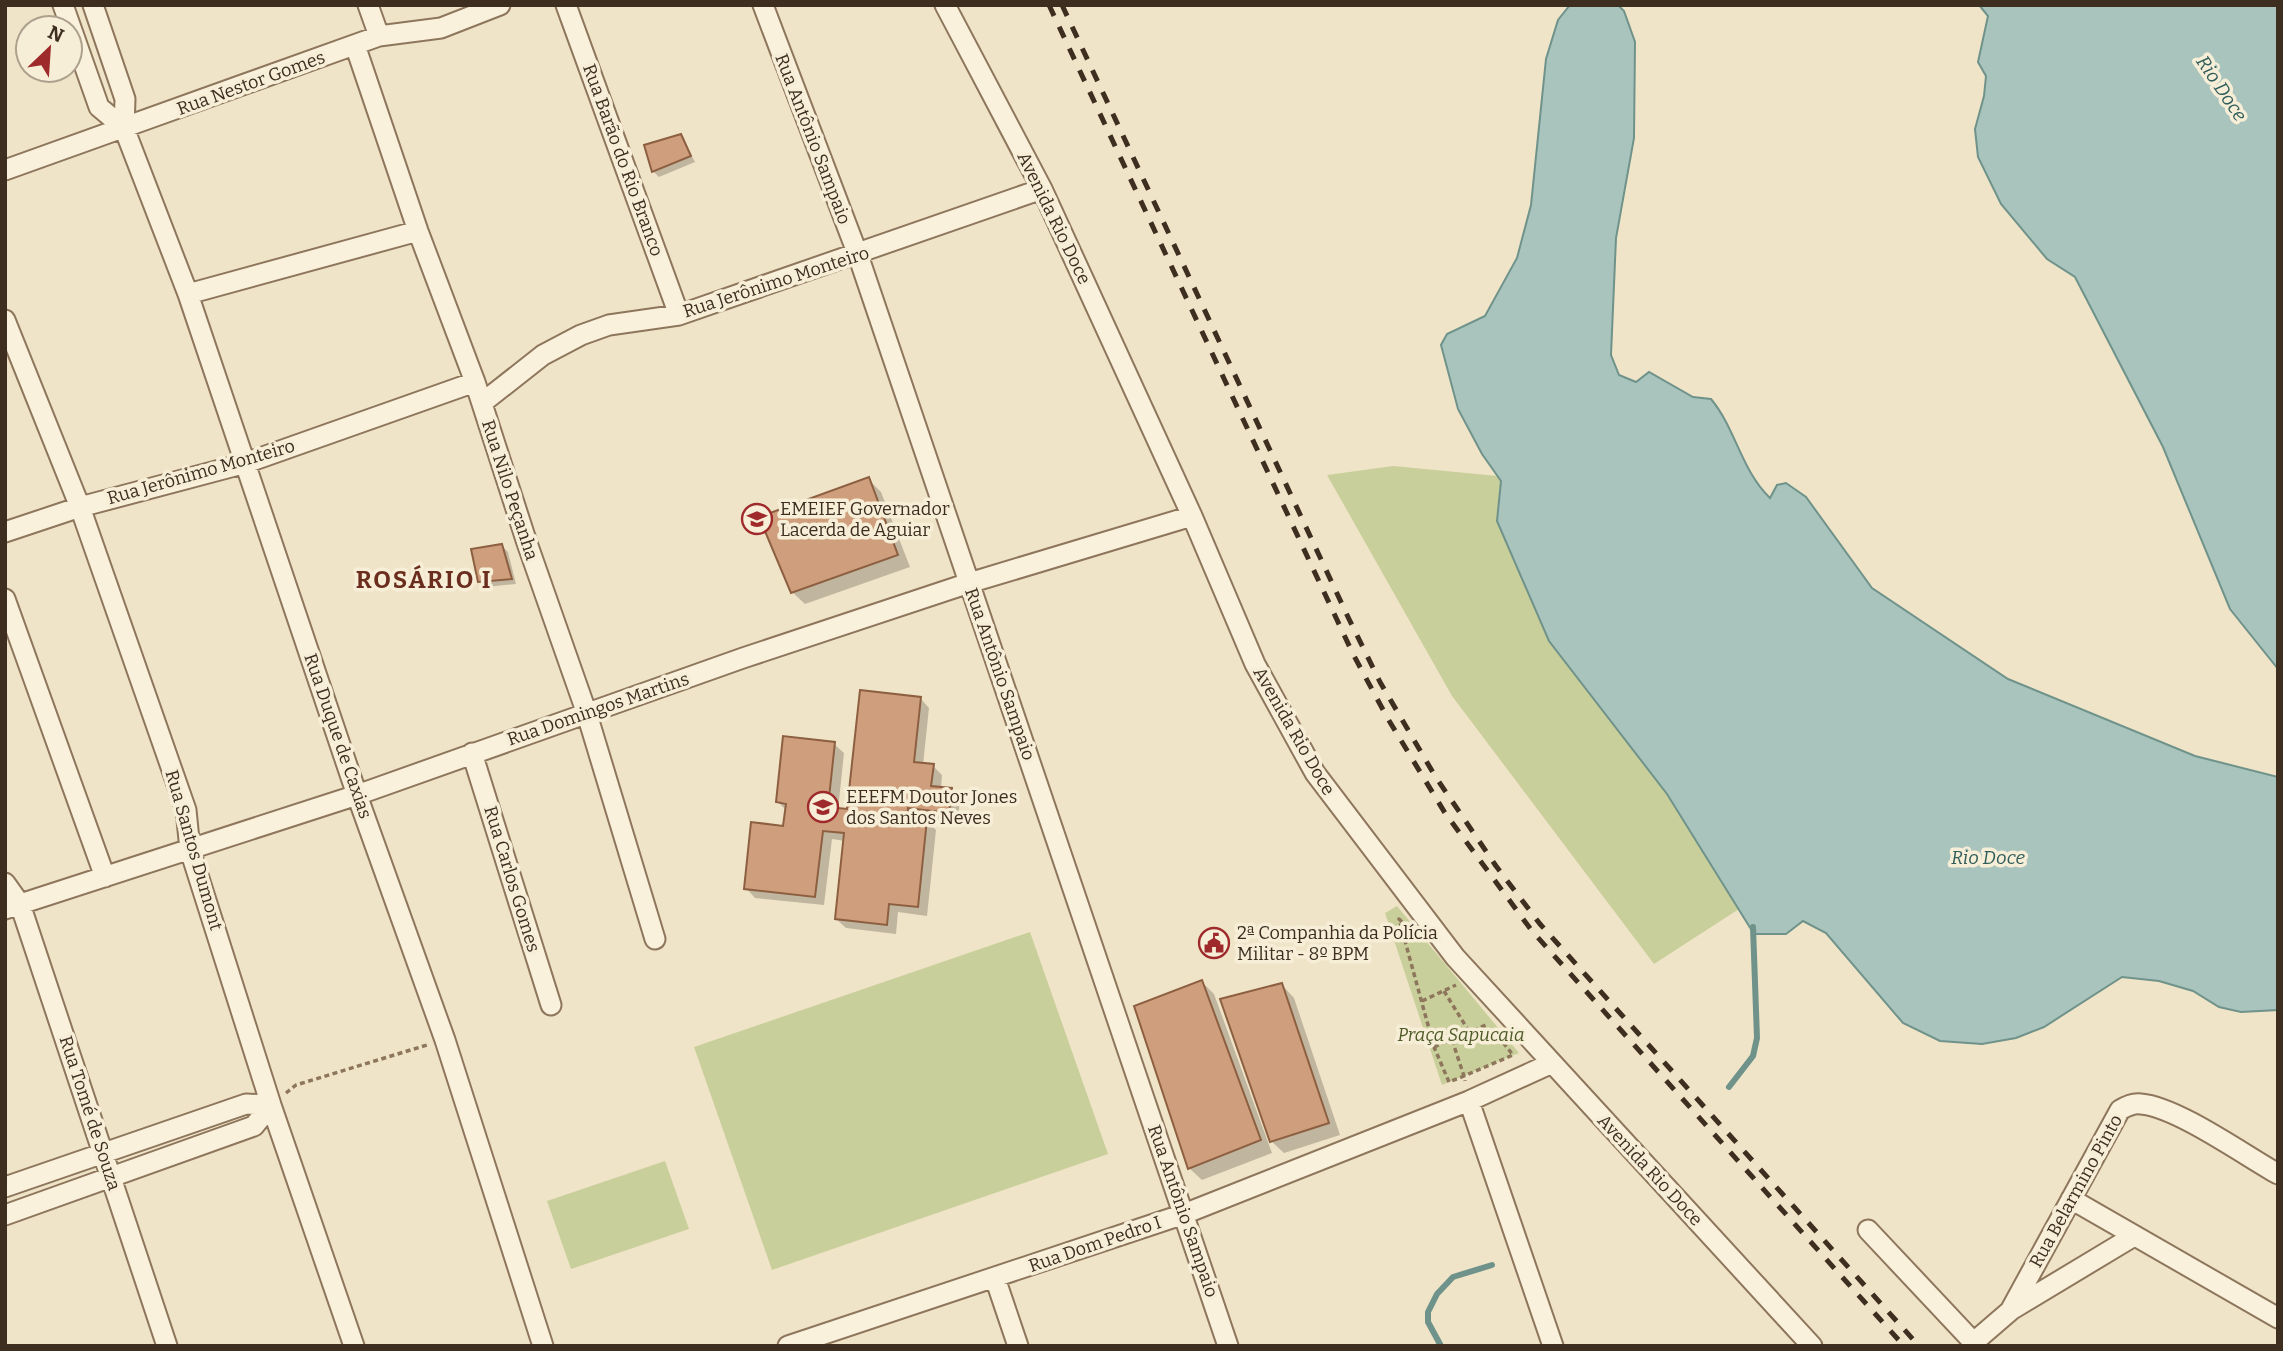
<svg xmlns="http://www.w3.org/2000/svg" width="2283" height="1351" font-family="Bitter,serif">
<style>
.green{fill:#c9cf9b}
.water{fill:#a9c4bc;stroke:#6f938a;stroke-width:2}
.shadow{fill:#0003}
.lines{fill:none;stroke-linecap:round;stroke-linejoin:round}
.stream{stroke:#6f938a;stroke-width:6}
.building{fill:#cf9f7d;stroke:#8d5f41;stroke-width:2}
.minor-casing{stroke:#8d765c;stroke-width:23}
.path{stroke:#8d765c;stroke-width:3.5;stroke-dasharray:5 3.5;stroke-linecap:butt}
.minor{stroke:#faf1dc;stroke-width:19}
.rail{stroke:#3d2e20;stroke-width:5;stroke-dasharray:12 12;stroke-linecap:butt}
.labels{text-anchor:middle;stroke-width:7;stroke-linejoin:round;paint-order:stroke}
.street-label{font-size:18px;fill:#3d2e20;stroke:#f7eed8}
.poi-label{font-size:18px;fill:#3d2e20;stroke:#f7eed8;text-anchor:start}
.park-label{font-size:18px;font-style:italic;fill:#4d5a26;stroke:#f7eed8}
.water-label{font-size:19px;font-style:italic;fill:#2f5d5a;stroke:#f7eed8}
.district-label{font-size:24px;font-weight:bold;letter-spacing:2px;fill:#6b2e1e;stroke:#f7eed8}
</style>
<rect width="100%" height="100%" fill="#f0e4c8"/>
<!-- green -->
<path class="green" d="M1393 466 1498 476 1501 481 1497 521 1739 909 1654 964 1452 696 1327 475Z
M1397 906 1519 1053 1442 1085 1385 913Z
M1030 932 1108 1154 772 1270 694 1047Z
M665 1161 689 1229 571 1269 547 1201Z"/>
<!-- water -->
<path class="water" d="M1570 5H1618L1624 11 1635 42 1634 138 1616 238 1611 355 1619 375 1636 382 1649 372 1693 397 1711 399C1736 429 1741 470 1770 498L1777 485 1786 483 1806 497 1872 588 2008 679 2195 756 2278 777V1010L2241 1012 2219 1007 2193 991 2159 981 2122 977 2044 1027 2016 1038 1982 1044 1940 1041 1903 1023 1826 933 1803 921 1786 934H1754L1667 794 1549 641 1497 521 1501 481 1482 454 1458 409 1441 345 1447 334 1485 316 1517 258 1531 205 1546 59 1558 20Z
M1979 5H2278V669L2230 609 2163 447 2075 277 2047 259 2001 204 1978 157 1975 129 1984 96 1986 76 1978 62 1988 16Z"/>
<!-- shadow -->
<path class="shadow" d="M681 136 695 162 659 177 653 171Z
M868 479 881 492 910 567 805 604 792 592Z
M502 546 508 552 516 584 485 587 479 581Z
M920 698 929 708 923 765 933 766 942 775 941 789 951 790 960 799 958 821 923 817 936 830 927 916 898 912 896 934 846 928 836 919 845 841 832 839 824 905 755 898 746 888 785 828 787 811 778 802 834 744 844 753 838 810 849 811Z
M1202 982 1214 994 1272 1153 1202 1180 1189 1168Z
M1282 985 1294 998 1340 1135 1284 1153 1268 1138Z"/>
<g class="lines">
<!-- stream -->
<path class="stream" d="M1729 1087 1753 1056 1757 1038 1753 927
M1441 1346 1428 1322V1312L1437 1294 1453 1277 1492 1265"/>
</g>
<!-- building -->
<path class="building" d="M681 134 691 156 652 172 644 145Z
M869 477 898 555 791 593 759 517Z
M502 544 512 579 478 582 471 549Z
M860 690 921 697 914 762 934 764 931 786 952 788 949 813 908 808 907 817 927 819 918 907 889 904 887 925 835 919 844 833 823 831 815 897 744 889 751 822 783 826 786 804 776 802 783 736 835 742 828 807 847 809Z
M1202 980 1261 1140 1188 1169 1134 1006Z
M1282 983 1329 1123 1270 1142 1220 999Z"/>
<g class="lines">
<!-- minor casing -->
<g class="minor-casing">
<path id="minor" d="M63 5 99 107 124 128
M93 5 125 99 124 128 188 294 357 795 445 1040 543 1346
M368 5 379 36
M566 5 679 315
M763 5 858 255 1228 1346
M945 5 1042 189 1192 516 1255 664 1315 773 1455 957 1812 1346
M355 45 418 231 475 382 527 543 586 711 655 939
M5 170 379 36 441 28 500 5
M188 294 418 231
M5 320 80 507 186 810 190 850 271 1105 354 1346
M482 403 543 355 581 335 609 325 679 315 1042 189
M5 532 80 507 246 463 475 382
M5 599 105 877
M472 753 551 1005
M5 883 20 904 167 1346
M5 909 357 795 743 658 969 583 1192 516
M1469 1101 1553 1346
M5 1187 246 1104 271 1105
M2071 1199 2278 1318
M5 1215 254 1126 271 1105
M1868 1230 1977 1346
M995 1278 1018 1346
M2011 1310 2134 1236
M1974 1342 2010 1311 2120 1110C2127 1106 2133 1103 2141 1104 2177 1107 2244 1155 2278 1174
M788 1346 1184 1214 1469 1101 1552 1063"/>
</g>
<!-- path -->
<path class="path" d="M1402 922 1399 919 1434 1047 1449 1082 1464 1076 1465 1081
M1444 991 1470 1033
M1422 1001 1456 985
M1452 1040 1464 1076 1513 1055 1491 1027
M1434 1047 1488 1024
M286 1093 296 1085 427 1045"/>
<!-- minor -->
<use href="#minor" class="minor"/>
<!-- rail -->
<path class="rail" d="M1049 5 1353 654 1388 719 1445 813 1532 931 1904 1346
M1062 5 1348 617 1380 682 1435 776 1496 866 1540 924 1919 1346"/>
</g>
<!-- icons -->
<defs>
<g id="school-ring" transform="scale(1.575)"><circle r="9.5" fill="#f7eed8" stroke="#9e2a2b" stroke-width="1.5"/><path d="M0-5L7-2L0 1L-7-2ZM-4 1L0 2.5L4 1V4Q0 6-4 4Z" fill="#9e2a2b"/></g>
<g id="civic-ring" transform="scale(1.575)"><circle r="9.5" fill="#f7eed8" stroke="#9e2a2b" stroke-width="1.5"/><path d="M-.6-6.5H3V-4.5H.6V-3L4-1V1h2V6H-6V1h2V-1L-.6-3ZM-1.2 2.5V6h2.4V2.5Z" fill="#9e2a2b"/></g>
</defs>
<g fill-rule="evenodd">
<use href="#school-ring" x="757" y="519"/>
<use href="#school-ring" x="823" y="807"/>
<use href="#civic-ring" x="1214" y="943"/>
</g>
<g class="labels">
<!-- street labels -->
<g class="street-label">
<text transform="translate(251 83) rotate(-20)" y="6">Rua Nestor Gomes</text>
<text transform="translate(813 139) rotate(69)" y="6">Rua Antônio Sampaio</text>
<text transform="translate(623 160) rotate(70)" y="6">Rua Barão do Rio Branco</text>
<text transform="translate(1054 218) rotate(64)" y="6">Avenida Rio Doce</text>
<text transform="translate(776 282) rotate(-18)" y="6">Rua Jerônimo Monteiro</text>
<text transform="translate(201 472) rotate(-16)" y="6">Rua Jerônimo Monteiro</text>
<text transform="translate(510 490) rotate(72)" y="6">Rua Nilo Peçanha</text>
<text transform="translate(1000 674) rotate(71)" y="6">Rua Antônio Sampaio</text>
<text transform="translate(598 709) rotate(-19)" y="6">Rua Domingos Martins</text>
<text transform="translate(1294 731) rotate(60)" y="6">Avenida Rio Doce</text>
<text transform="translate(338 736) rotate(71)" y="6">Rua Duque de Caxias</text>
<text transform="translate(194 850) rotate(74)" y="6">Rua Santos Dumont</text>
<text transform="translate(512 879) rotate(73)" y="6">Rua Carlos Gomes</text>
<text transform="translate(90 1113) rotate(72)" y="6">Rua Tomé de Souza</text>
<text transform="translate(1650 1170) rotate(47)" y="6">Avenida Rio Doce</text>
<text transform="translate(2076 1191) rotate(-61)" y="6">Rua Belarmino Pinto</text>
<text transform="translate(1183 1211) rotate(71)" y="6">Rua Antônio Sampaio</text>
<text transform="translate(1095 1244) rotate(-19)" y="6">Rua Dom Pedro I</text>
</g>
<!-- poi labels -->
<g class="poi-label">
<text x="780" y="515">EMEIEF Governador<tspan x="780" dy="21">Lacerda de Aguiar</tspan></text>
<text x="846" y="803">EEEFM Doutor Jones<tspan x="846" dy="21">dos Santos Neves</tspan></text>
<text x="1237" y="939">2ª Companhia da Polícia<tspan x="1237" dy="21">Militar - 8º BPM</tspan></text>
</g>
<!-- park labels -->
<g class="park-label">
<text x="1461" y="1041">Praça Sapucaia</text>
</g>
<!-- water labels -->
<g class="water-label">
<text transform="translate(2222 88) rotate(56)" y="7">Rio Doce</text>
<text x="1988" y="864">Rio Doce</text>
</g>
<!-- district labels -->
<g class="district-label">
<text x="424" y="588">ROSÁRIO I</text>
</g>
</g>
<!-- border -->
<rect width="2283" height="1351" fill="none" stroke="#3d2e20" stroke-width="14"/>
<!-- north arrow -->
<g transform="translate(49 49) rotate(25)"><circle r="33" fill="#f7eed8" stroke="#ada18e" stroke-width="2"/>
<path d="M0-5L12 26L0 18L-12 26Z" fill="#9e2a2b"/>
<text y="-10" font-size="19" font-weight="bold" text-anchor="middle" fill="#3d2e20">N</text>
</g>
</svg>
